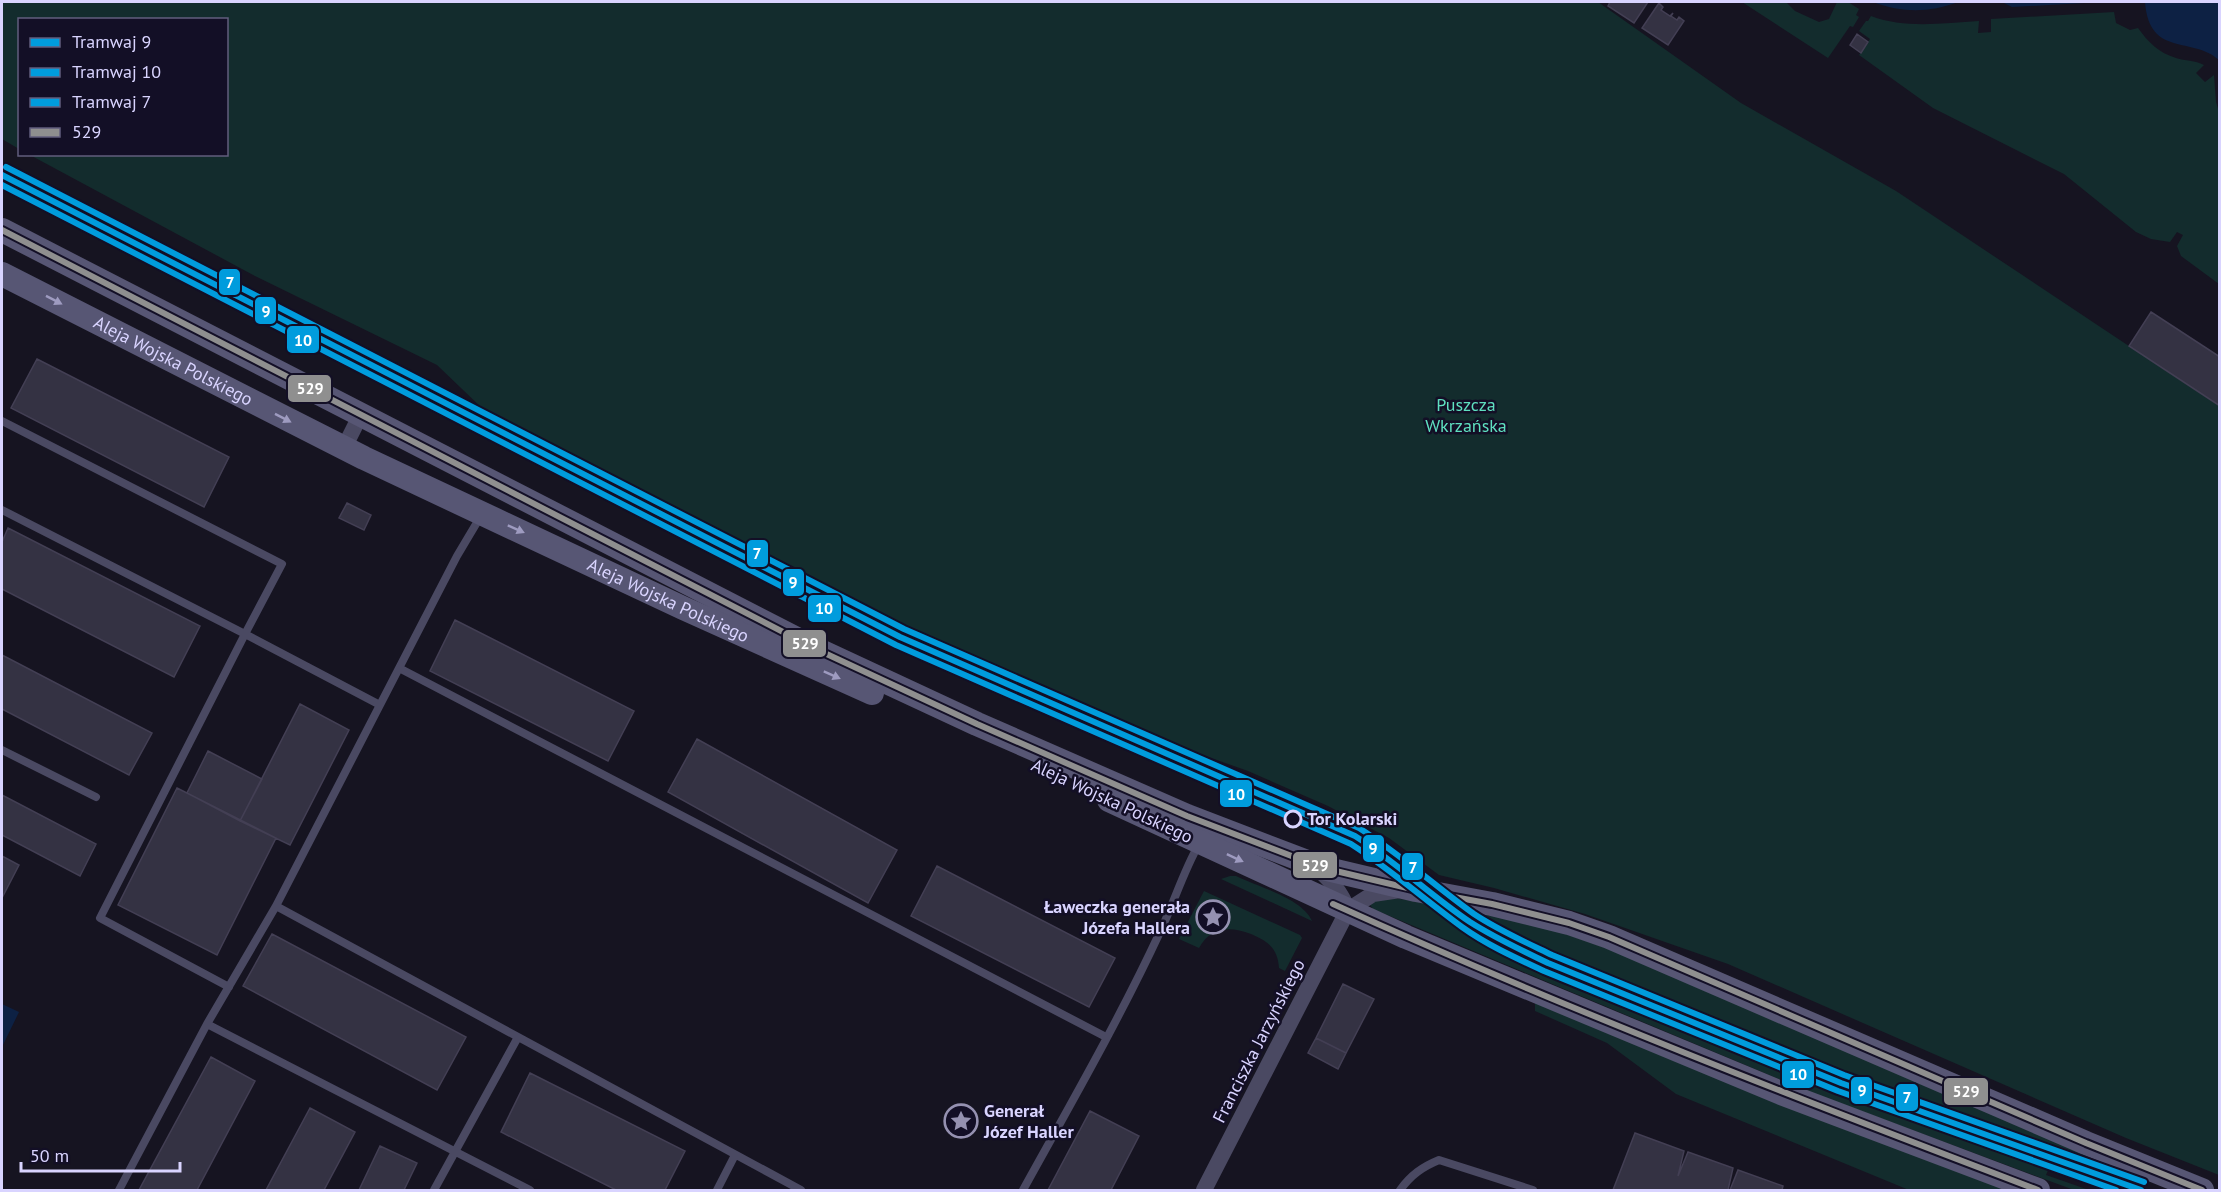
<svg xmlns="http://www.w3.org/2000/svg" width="2221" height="1192" font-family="'PT Sans',sans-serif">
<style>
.green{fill:#132c2d}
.water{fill:#0d2144}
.building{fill:#343243;stroke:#433f54;stroke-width:1.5}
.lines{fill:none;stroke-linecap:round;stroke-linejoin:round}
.service{stroke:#4a4962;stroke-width:8}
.minor{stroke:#4a4962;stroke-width:16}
.secondary{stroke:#575674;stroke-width:24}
.bus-1-casing{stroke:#130f26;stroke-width:10}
.bus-1{stroke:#8f8f8f;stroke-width:6}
.tram-1-casing{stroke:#130f26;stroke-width:10}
.tram-2-casing{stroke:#130f26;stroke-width:10}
.tram-3-casing{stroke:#130f26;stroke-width:10}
.tram-1{stroke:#009cdd;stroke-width:6}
.tram-2{stroke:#009cdd;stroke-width:6}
.tram-3{stroke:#009cdd;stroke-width:6}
.oneway{fill:#9e9bc0}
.stop-dot{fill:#130f26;stroke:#d9d4ff;stroke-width:3}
.labels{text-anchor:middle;stroke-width:5;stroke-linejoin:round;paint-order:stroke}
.street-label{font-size:18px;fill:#d9d4ff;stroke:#130f26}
.park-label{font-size:18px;fill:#5fe0c0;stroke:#130f26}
.stop-label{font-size:18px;font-weight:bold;fill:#d9d4ff;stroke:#130f26;text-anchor:start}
.poi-label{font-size:18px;font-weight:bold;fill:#d9d4ff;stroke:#130f26;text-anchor:end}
.line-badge{stroke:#130f26;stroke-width:2}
.badge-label{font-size:16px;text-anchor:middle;font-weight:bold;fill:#fff}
</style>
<rect width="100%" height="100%" fill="#161421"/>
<!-- green -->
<path class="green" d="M2 2H1598L1741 103 1896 191 2219 406V1175L2126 1138 1728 964 1585 914 1494 888 1439 875 1389 838 1328 806 1248 771 1127 728 884 619 685 519 485 411 437 365 255 276 30 155 226 154V20H20L19 149 2 139Z
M1742 2H1786L1795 11 1819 22 1829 19 1837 2H1848L1859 9 1856 15 1859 17 1853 27 1850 26 1828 58Z
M2114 12 2116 23 2130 30 2138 28C2148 42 2159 53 2176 58 2185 61 2195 60 2204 65L2196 73 2205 82 2214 75 2216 102 2219 112V284L2181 256 2177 246 2183 235 2177 232 2170 242 2151 239 2136 232 2064 174 1933 108 1859 55 1870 39 1859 31 1866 21H1868L1871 16C1905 29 1943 23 1979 21L1978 33 1991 32V19Z
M1230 876H1236C1258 887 1302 898 1312 921L1221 879Z
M1204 891 1300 935 1302 938 1285 971 1279 968C1278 949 1268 941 1251 934 1229 926 1211 927 1199 948L1179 939Z
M1382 896 1468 910 1540 925 1626 955 2086 1155 2107 1166 2105 1171 2055 1155 2046 1175 2089 1190H2074L1810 1092 1373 909 1370 905Z
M1535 1002 2008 1190H1909L1676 1094 1607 1043 1535 1011Z"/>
<!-- water -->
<path class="water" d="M1873 2H1958C1929 13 1902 13 1873 2Z
M2002 2H2102L2012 7Z
M2145 2H2219V60C2193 36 2149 58 2145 2Z
M2 1004 19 1012 2 1047Z"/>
<!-- building -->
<path class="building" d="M1610 2H1648L1634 23 1608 6Z
M1659 3 1663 7 1661 10 1670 16 1673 13 1671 16 1677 20 1679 17 1684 21 1668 45 1642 28Z
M1857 34 1868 42 1861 53 1850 45Z
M2151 312 2220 357V406L2129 346Z
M37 359 229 457 204 507 11 408Z
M347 503 371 515 364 530 339 518Z
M8 528 200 626 174 677 2 589V542Z
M455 620 634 711 608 761 430 671Z
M2 655 152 733 129 775 2 709Z
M300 704 349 730 290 845 240 821Z
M697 739 897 850 868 903 668 792Z
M208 751 262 779 240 821 187 793Z
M177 788 276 838 217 955 118 905Z
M2 795 96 844 80 876 2 835Z
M2 856 19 865 2 898Z
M937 866 1115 958 1089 1007 911 916Z
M272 934 466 1037 437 1090 243 986Z
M1343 984 1374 999 1346 1053 1316 1038Z
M1316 1038 1346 1053 1338 1069 1308 1053Z
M211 1057 255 1081 197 1190H139Z
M530 1073 685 1151 665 1190H616L501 1132Z
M310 1108 355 1132 324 1190H266Z
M1090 1111 1139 1136 1111 1190H1048Z
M1635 1133 1684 1151 1678 1176 1688 1152 1733 1168 1728 1190H1613Z
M380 1146 417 1163 404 1190H359Z
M1738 1170 1783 1186 1782 1190H1730Z"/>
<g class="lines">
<!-- service -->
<path class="service" d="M2 421 282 564 245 634 2 510
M399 668 1106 1037
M2 750 96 797
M276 906 457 556 482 514
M229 987 100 918 245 634 380 705
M119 1190 207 1024
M434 1190 518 1037
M530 1190 207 1024 276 906 801 1190
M717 1190 735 1155
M1023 1190C1070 1105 1119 1020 1160 932 1174 903 1183 872 1199 844
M1400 1190C1411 1175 1422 1167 1439 1160L1533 1190"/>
<!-- minor -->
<path class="minor" d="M344 448 361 414
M1317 868C1331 881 1341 892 1348 910
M1204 1190 1348 910 1373 894 1400 890"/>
<!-- secondary -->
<g class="secondary">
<path d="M2 230 818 650 977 724 1187 816 1323 868 1416 890 1492 904 1569 923 1609 937 2086 1143 2202 1190"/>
<path id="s1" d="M2 274 364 458 683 608 872 693"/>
<path d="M1109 800 1406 937 1781 1093 2038 1190"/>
</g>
<!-- bus-1 casing -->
<g class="bus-1-casing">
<path id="bus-1" d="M2 230 818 650 977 724 1187 816 1323 868 1416 890 1492 904 1569 923 1609 937 2086 1143 2202 1190
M1333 904C1564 1008 1801 1100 2038 1190"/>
</g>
<!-- bus-1 -->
<use href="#bus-1" class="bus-1"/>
<!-- tram-1 casing -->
<g class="tram-1-casing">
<path id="tram-1" d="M2 175 900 637 1355 836C1396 862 1430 895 1470 922 1495 938 1521 950 1548 963L1841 1083 2141 1190"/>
</g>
<!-- tram-2 casing -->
<g class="tram-2-casing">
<path id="tram-2" d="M2 185 896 645 1351 844C1390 869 1425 900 1462 927 1487 945 1516 958 1544 971L1838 1091 2116 1190"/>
</g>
<!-- tram-3 casing -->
<g class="tram-3-casing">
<path id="tram-3" d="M6 167 904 629 1359 828C1400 854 1435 886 1474 914 1498 930 1525 942 1552 955L1844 1075 2144 1182"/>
</g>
<!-- tram-1 -->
<use href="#tram-1" class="tram-1"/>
<!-- tram-2 -->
<use href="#tram-2" class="tram-2"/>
<!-- tram-3 -->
<use href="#tram-3" class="tram-3"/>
</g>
<!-- one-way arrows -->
<defs><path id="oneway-solid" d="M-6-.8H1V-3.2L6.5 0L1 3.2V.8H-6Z" transform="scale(1.5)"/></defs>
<g class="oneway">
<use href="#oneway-solid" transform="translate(54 300) rotate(27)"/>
<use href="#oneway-solid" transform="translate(283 418) rotate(27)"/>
<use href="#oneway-solid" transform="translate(516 529) rotate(24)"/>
<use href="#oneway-solid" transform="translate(832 675) rotate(24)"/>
<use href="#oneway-solid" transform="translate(1235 858) rotate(25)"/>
</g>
<!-- icons -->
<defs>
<g id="sight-ring" transform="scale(1.725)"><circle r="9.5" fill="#130f26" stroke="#9591b1" stroke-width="1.5"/><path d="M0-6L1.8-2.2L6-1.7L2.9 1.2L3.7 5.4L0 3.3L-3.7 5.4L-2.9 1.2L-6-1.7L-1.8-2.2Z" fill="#9591b1"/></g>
</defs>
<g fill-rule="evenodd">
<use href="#sight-ring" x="1213" y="917"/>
<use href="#sight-ring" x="961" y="1121"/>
</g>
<!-- markers -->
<circle class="stop-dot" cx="1293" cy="819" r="8"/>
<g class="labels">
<!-- street labels -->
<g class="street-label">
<text dy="6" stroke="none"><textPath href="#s1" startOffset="192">Aleja Wojska Polskiego</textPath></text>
<text dy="6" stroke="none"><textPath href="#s1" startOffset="742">Aleja Wojska Polskiego</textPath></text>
<text transform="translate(1112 801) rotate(25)" y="6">Aleja Wojska Polskiego</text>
<text transform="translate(1259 1041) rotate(-63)" y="6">Franciszka Jarzyńskiego</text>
</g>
<!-- park labels -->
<g class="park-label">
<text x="1466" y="411">Puszcza<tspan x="1466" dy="21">Wkrzańska</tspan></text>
</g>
<!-- stop labels -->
<g class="stop-label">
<text x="1307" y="825">Tor Kolarski</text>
</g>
<!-- poi labels -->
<g class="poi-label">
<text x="1190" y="913">Ławeczka generała<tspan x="1190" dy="21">Józefa Hallera</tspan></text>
<text x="984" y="1117" text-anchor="start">Generał<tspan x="984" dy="21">Józef Haller</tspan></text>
</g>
</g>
<g class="line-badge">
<rect x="218" y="268" width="23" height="28" rx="6" fill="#009cdd"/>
<rect x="254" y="296" width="23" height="29" rx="6" fill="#009cdd"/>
<rect x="286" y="325" width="34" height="29" rx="6" fill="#009cdd"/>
<rect x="287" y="374" width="45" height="29" rx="6" fill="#8f8f8f"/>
<rect x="746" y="539" width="23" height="29" rx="6" fill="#009cdd"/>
<rect x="782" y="568" width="23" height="29" rx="6" fill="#009cdd"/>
<rect x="807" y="594" width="35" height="29" rx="6" fill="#009cdd"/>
<rect x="782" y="629" width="45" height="29" rx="6" fill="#8f8f8f"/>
<rect x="1219" y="779" width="34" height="29" rx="6" fill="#009cdd"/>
<rect x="1362" y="834" width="23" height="29" rx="6" fill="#009cdd"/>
<rect x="1292" y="851" width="46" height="28" rx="6" fill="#8f8f8f"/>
<rect x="1401" y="852" width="23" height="29" rx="6" fill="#009cdd"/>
<rect x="1781" y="1060" width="34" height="29" rx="6" fill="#009cdd"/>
<rect x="1850" y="1076" width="23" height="29" rx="6" fill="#009cdd"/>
<rect x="1943" y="1077" width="46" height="29" rx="6" fill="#8f8f8f"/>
<rect x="1895" y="1083" width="24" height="29" rx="6" fill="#009cdd"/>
</g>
<g class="badge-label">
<text x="230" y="288">7</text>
<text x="266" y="317">9</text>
<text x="303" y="346">10</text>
<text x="310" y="394">529</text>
<text x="757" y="559">7</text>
<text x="793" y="588">9</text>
<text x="824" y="614">10</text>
<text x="805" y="649">529</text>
<text x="1236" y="800">10</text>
<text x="1373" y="854">9</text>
<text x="1315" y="871">529</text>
<text x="1413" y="873">7</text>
<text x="1798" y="1080">10</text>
<text x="1862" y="1096">9</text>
<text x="1966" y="1097">529</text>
<text x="1907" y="1103">7</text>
</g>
<!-- border -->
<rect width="2221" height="1192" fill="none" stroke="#d9d4ff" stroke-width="6"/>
<!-- legend -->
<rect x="18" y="18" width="210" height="138" fill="#130f26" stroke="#625e7d" stroke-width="1.5"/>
<rect x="30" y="38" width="30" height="9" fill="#009cdd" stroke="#625e7d" stroke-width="1.5"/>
<text x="72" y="48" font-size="18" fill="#d9d4ff">Tramwaj 9</text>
<rect x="30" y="68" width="30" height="9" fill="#009cdd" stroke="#625e7d" stroke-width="1.5"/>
<text x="72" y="78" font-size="18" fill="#d9d4ff">Tramwaj 10</text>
<rect x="30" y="98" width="30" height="9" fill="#009cdd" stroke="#625e7d" stroke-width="1.5"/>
<text x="72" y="108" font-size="18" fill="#d9d4ff">Tramwaj 7</text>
<rect x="30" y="128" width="30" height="9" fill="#8f8f8f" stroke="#625e7d" stroke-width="1.5"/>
<text x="72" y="138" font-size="18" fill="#d9d4ff">529</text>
<!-- scale -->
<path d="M21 1162v9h159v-9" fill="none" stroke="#d9d4ff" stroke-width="3"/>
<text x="30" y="1162" font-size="18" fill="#d9d4ff" stroke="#130f26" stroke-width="4.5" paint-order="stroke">50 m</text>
</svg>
